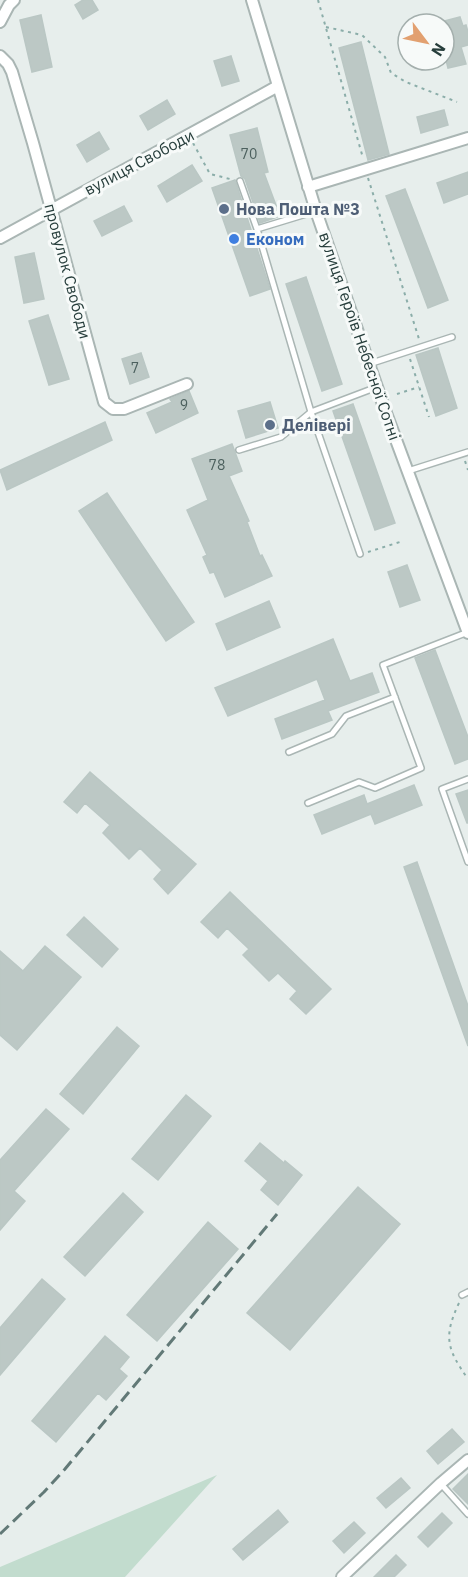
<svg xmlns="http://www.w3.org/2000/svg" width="468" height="1577" font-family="'IBM Plex Sans',sans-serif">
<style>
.green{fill:#c2dcce}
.building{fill:#bcc8c5;stroke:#bac7c4;stroke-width:1.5}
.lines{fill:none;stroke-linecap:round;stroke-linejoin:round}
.lane-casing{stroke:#aab6b4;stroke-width:8}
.street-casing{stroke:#aab6b4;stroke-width:14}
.path{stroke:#8bada9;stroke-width:2;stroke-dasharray:3 4.5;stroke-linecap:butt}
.lane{stroke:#fff;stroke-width:5}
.street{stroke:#fff;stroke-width:10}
.rail{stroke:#627977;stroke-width:3;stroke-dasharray:12 6;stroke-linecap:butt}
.service-dot{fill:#5c6f8a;stroke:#f7faf9;stroke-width:2}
.shop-dot{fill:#3f7fe0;stroke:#f7faf9;stroke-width:2}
.labels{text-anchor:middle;stroke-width:6;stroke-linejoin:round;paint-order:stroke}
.number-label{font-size:14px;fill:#4c605e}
.street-label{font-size:16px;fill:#273e3c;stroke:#f7faf9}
.service-label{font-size:16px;font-weight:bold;fill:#4e5e75;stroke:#f7faf9;text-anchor:start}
.shop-label{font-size:16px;font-weight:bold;fill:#366cbe;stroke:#f7faf9;text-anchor:start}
</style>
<rect width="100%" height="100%" fill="#e7eeec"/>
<!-- green -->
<path class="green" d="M217 1475 125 1577H0V1567Z"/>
<!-- building -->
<path class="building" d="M83 0H92L98 10 83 19 75 5Z
M41 15 52 67 32 72 20 20Z
M460 17 463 26 466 25 468 32V45L461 47 466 64 448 68 444 52V21Z
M361 42 389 154 368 160 339 48Z
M231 56 239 81 222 86 214 61Z
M167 100 175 114 148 130 140 116Z
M444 110 448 125 421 133 417 117Z
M257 128 268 172 264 173 280 216 260 223 245 179 241 176 230 135Z
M99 132 109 149 87 162 77 145Z
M192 165 202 181 167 202 158 186Z
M468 172V194L444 203 437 183Z
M235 180 270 289 250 296 212 188Z
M405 189 448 300 428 308 386 196Z
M124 206 132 221 102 236 94 221Z
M34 253 44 299 24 303 15 257Z
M306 277 342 384 322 391 286 284Z
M48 315 69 379 49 385 29 321Z
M438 348 457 408 436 416 416 355Z
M141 353 149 377 130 384 122 359Z
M189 391 198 413 156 433 147 413 172 402 170 399Z
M270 402 278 428 246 438 238 411Z
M353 404 395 523 375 530 333 411Z
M105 422 112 440 7 490 0 470Z
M232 444 242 471 229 476 249 521 247 522 260 556 262 555 272 576 225 597 214 572 210 573 203 557 207 555 187 510 208 500 192 459Z
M107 493 194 622 166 641 79 511Z
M407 565 420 600 400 607 388 572Z
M269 601 280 627 227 650 216 624Z
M333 639 350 681 372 673 379 692 328 711 332 720 282 739 275 719 325 700 317 679 228 716 215 688Z
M435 650 468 737V759L455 764 415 658Z
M90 772 196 864 168 894 154 879 162 870 140 848 129 859 103 833 110 825 85 803 77 813 64 802Z
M414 785 422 805 375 824 371 814 322 834 314 815 364 795 367 804Z
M468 790V823H467L456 794Z
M417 862 468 1006V1046L404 867Z
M230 892 331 989 306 1014 290 999 297 991 278 973 269 981 243 955 249 949 227 928 218 938 201 922Z
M84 917 118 949 102 967 67 935Z
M45 946 81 977 17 1050 0 1035V951L23 971Z
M117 1027 139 1046 83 1114 60 1094Z
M186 1095 211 1116 158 1180 132 1159Z
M46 1109 69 1129 14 1191 25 1201 0 1230V1160Z
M260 1143 284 1163 285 1161 302 1175 278 1205 261 1190 268 1181 245 1161Z
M358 1187 400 1224 290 1350 247 1313Z
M123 1193 143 1212 85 1276 64 1257Z
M208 1222 238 1249 157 1341 127 1315Z
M42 1279 65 1299 0 1375V1328Z
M105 1336 129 1357 119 1369 127 1376 106 1400 98 1393 56 1442 32 1421Z
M452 1429 464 1442 438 1464 427 1451Z
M468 1474V1504L453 1489Z
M401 1478 410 1488 386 1508 377 1498Z
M278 1510 288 1522 243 1560 233 1549Z
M442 1513 452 1523 428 1547 418 1537Z
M354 1522 365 1533 344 1553 333 1541Z
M396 1555 406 1565 394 1577H374Z"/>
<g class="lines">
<!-- lane casing -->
<g class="lane-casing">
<path id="lane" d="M240 181 257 229 311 412 360 554
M257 229 316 211
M369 364 452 337
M239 450 281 437 311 412 377 387
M408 471 468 452
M289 752 332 734 346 716 395 697
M468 779 442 789 468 862
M308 803 359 782 375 788 421 768 383 665 468 632
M462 1295 468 1292
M441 1484 468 1514"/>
</g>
<!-- street casing -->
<g class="street-casing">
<path id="street" d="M252 0 316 211 386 413 468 633
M0 22 9 5 14 0
M0 56 8 64 12 72 33 143 104 402 113 409H124L187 384
M308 187 468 138
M0 238 278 86
M342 1577 441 1483 468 1460"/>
</g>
<!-- path -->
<path class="path" d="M318 0 363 158
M326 27 362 35 385 57 391 73 406 82 457 102
M193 143 210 174 234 180
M368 178 419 339
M410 359 429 417
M397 394 419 387
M465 461 468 470
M368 552 403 541
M459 1303C443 1337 447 1349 468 1379"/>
<!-- lane -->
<use href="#lane" class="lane"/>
<!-- street -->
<use href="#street" class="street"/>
<!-- rail -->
<path class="rail" d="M0 1534 44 1492 65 1469 277 1214"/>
</g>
<!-- markers -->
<g class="service-dot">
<circle cx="224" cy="209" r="6"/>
<circle cx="270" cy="425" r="6"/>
</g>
<circle class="shop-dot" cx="234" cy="239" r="6"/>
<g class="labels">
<!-- number labels -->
<g class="number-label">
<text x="249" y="159">70</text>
<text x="135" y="373">7</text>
<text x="184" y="410">9</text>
<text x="217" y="470">78</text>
</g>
<!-- street labels -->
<g class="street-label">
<text transform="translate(139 162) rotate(-28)" y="6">вулиця Свободи</text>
<text transform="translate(68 271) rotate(75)" y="6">провулок Свободи</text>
<text transform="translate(360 336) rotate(71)" y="6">вулиця Героїв Небесної Сотні</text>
</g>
<!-- service labels -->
<g class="service-label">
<text x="236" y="215">Нова Пошта №3</text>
<text x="282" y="431">Делівері</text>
</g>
<!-- shop labels -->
<g class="shop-label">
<text x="246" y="245">Економ</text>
</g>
</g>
<!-- north arrow -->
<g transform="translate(426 42) rotate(122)"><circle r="28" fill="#f7faf9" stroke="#a4afad" stroke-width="1.5"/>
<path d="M0-4.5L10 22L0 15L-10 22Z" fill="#e2a070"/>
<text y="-9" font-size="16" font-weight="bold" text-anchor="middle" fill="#273e3c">N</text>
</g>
</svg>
